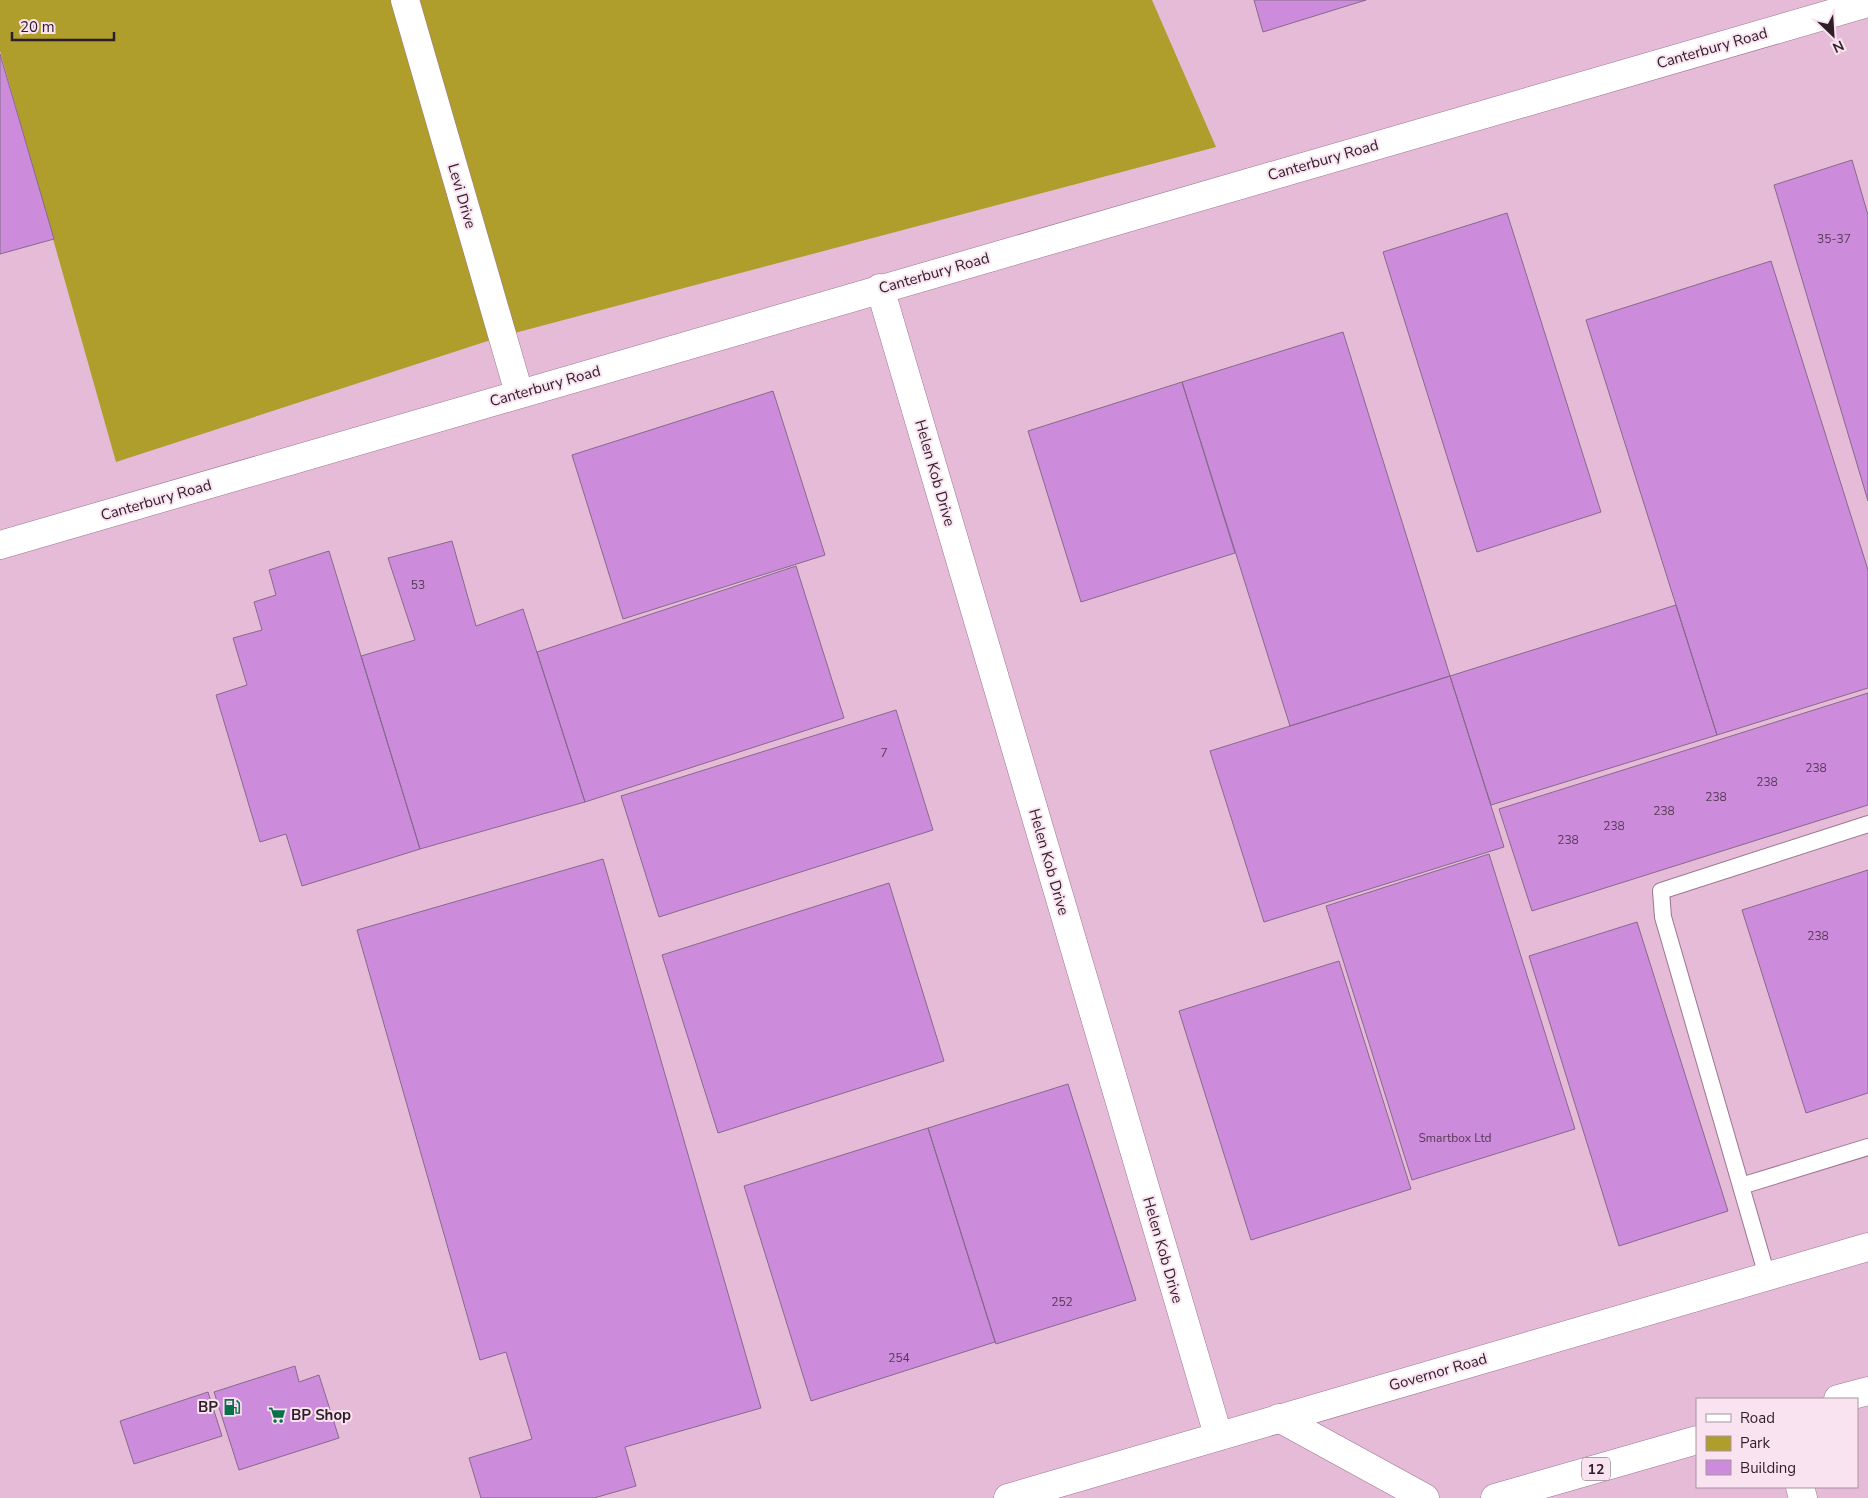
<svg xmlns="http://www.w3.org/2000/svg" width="1868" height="1498" font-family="'Nunito Sans',sans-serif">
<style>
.green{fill:#af9d2c}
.building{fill:#cc8cdb;stroke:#866a8c}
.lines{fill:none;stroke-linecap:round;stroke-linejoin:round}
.lane-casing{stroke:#9d758f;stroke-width:18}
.street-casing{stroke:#9d758f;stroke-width:29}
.primary-casing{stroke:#9d758f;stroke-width:29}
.lane{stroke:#fff;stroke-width:16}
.street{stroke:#fff;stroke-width:28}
.primary{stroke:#fff;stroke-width:28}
.labels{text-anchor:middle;stroke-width:4;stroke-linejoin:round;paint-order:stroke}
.number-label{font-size:12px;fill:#563a55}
.shield{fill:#fae3f1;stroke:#6b5964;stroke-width:1}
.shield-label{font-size:14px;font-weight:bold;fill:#2e1e28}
.street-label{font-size:15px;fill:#2e1e28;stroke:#fae3f1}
.poi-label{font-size:15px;font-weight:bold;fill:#2e1e28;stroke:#fae3f1;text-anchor:end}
</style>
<rect width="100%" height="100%" fill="#e6bbd7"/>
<!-- green -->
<path class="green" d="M0 0H1152L1216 147 503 336 116 462 0 51Z"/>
<!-- building -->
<path class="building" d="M1254 0H1366L1263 32Z
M0 54 54 239 0 254Z
M1852 160 1868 215V501L1774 185Z
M1507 213 1601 512 1477 552 1383 252Z
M1771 261 1868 570V688L1717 735 1586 320Z
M1343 332 1450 676 1290 726 1182 382Z
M1182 382 1235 553 1081 602 1028 431Z
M773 391 825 555 623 619 572 455Z
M452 541 476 626 523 609 585 802 420 849 361 656 415 640 388 558Z
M329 551 420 849 302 886 286 834 260 842 216 695 247 685 233 638 262 630 254 602 276 595 269 570Z
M796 566 844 718 585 802 537 652Z
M1676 605 1717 735 1491 805 1450 676Z
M1450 676 1504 847 1264 922 1210 751Z
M1868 693V805L1532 911 1499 809Z
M896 710 933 830 659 917 621 796Z
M1489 854 1575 1129 1412 1180 1326 906Z
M603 859 761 1408 625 1447 636 1486 594 1498H481L469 1458 532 1439 506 1352 480 1360 357 930Z
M1868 870V1093L1806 1113 1742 910Z
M889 883 944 1061 718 1133 662 955Z
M1637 922 1728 1211 1619 1246 1529 956Z
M1339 961 1411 1189 1251 1240 1179 1011Z
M1068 1084 1136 1300 996 1344 928 1128Z
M928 1128 995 1342 811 1401 744 1186Z
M295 1366 299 1382 319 1375 339 1438 239 1470 214 1392Z
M208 1392 222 1436 134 1464 120 1421Z"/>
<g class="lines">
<!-- lane casing -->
<g class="lane-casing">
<path id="lane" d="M1741 1186 1868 1147
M1767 1276 1663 917 1661 891 1868 824"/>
</g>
<!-- street casing -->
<g class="street-casing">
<path id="street" d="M405 0 519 393
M880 288 1218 1435
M0 545 1868 3
M1800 1487 1803 1498
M1008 1498 1868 1247"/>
</g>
<!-- primary casing -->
<g class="primary-casing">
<path id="primary" d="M1838 1399 1868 1391
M1279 1418 1425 1498
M1495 1498 1697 1440"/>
</g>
<!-- lane -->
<use href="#lane" class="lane"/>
<!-- street -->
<use href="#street" class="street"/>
<!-- primary -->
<use href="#primary" class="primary"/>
</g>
<!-- icons -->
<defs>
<g id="fuel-bare" transform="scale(1.35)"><path d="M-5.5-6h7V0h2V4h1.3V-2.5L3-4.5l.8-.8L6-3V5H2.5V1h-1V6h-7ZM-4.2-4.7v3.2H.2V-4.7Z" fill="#07724a" stroke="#fae3f1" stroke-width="2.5" paint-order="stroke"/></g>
<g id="supermarket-bare" transform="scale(1.35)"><path d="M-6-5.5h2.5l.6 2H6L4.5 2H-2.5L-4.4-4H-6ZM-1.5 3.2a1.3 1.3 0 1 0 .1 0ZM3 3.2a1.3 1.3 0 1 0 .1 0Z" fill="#07724a" stroke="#fae3f1" stroke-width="2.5" paint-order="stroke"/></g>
</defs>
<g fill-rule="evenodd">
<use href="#fuel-bare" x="232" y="1407"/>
<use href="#supermarket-bare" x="277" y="1415"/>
</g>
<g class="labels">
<!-- number labels -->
<g class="number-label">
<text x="1834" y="243">35-37</text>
<text x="418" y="589">53</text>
<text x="884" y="757">7</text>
<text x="1816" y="772">238</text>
<text x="1767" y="786">238</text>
<text x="1716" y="801">238</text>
<text x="1664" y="815">238</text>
<text x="1614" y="830">238</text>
<text x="1568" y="844">238</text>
<text x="1818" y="940">238</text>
<text x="1455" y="1142">Smartbox Ltd</text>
<text x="1062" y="1306">252</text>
<text x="899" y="1362">254</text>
</g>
<!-- shield labels -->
<rect class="shield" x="1582" y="1457.5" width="28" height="23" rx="4"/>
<g class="shield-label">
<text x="1596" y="1474">12</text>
</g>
<!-- street labels -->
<g class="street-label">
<text transform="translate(1712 48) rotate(-16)" y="5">Canterbury Road</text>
<text transform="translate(1323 160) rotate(-16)" y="5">Canterbury Road</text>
<text transform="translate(462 196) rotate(74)" y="5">Levi Drive</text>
<text transform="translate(934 273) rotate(-16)" y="5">Canterbury Road</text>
<text transform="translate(545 386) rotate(-16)" y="5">Canterbury Road</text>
<text transform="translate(935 473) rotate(74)" y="5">Helen Kob Drive</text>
<text transform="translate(156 500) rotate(-16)" y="5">Canterbury Road</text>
<text transform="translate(1049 862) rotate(74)" y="5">Helen Kob Drive</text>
<text transform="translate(1163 1250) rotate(74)" y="5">Helen Kob Drive</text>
<text transform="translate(1438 1372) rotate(-16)" y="5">Governor Road</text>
</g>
<!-- poi labels -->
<g class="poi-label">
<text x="218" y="1412">BP</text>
<text x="291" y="1420" text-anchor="start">BP Shop</text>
</g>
</g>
<!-- legend -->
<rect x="1696" y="1398" width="162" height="90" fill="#fae3f1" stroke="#a894a1"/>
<rect x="1706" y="1414" width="25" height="8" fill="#ffffff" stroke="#a894a1"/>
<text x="1740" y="1423" font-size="15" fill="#2e1e28">Road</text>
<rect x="1706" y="1436" width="25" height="15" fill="#af9d2c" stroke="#a894a1"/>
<text x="1740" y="1448" font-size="15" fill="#2e1e28">Park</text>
<rect x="1706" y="1460" width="25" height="15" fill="#cc8cdb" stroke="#a894a1"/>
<text x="1740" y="1473" font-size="15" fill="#2e1e28">Building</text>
<!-- north arrow -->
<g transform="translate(1833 35) rotate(155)" stroke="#fae3f1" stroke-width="4" paint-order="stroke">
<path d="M0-4L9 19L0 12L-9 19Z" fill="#2e1e28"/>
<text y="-8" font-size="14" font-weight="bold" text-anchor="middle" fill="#2e1e28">N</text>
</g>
<!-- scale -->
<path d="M12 32v8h102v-8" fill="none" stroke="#2e1e28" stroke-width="2.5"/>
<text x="20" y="32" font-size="15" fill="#2e1e28" stroke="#fae3f1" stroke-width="4" paint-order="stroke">20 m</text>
</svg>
